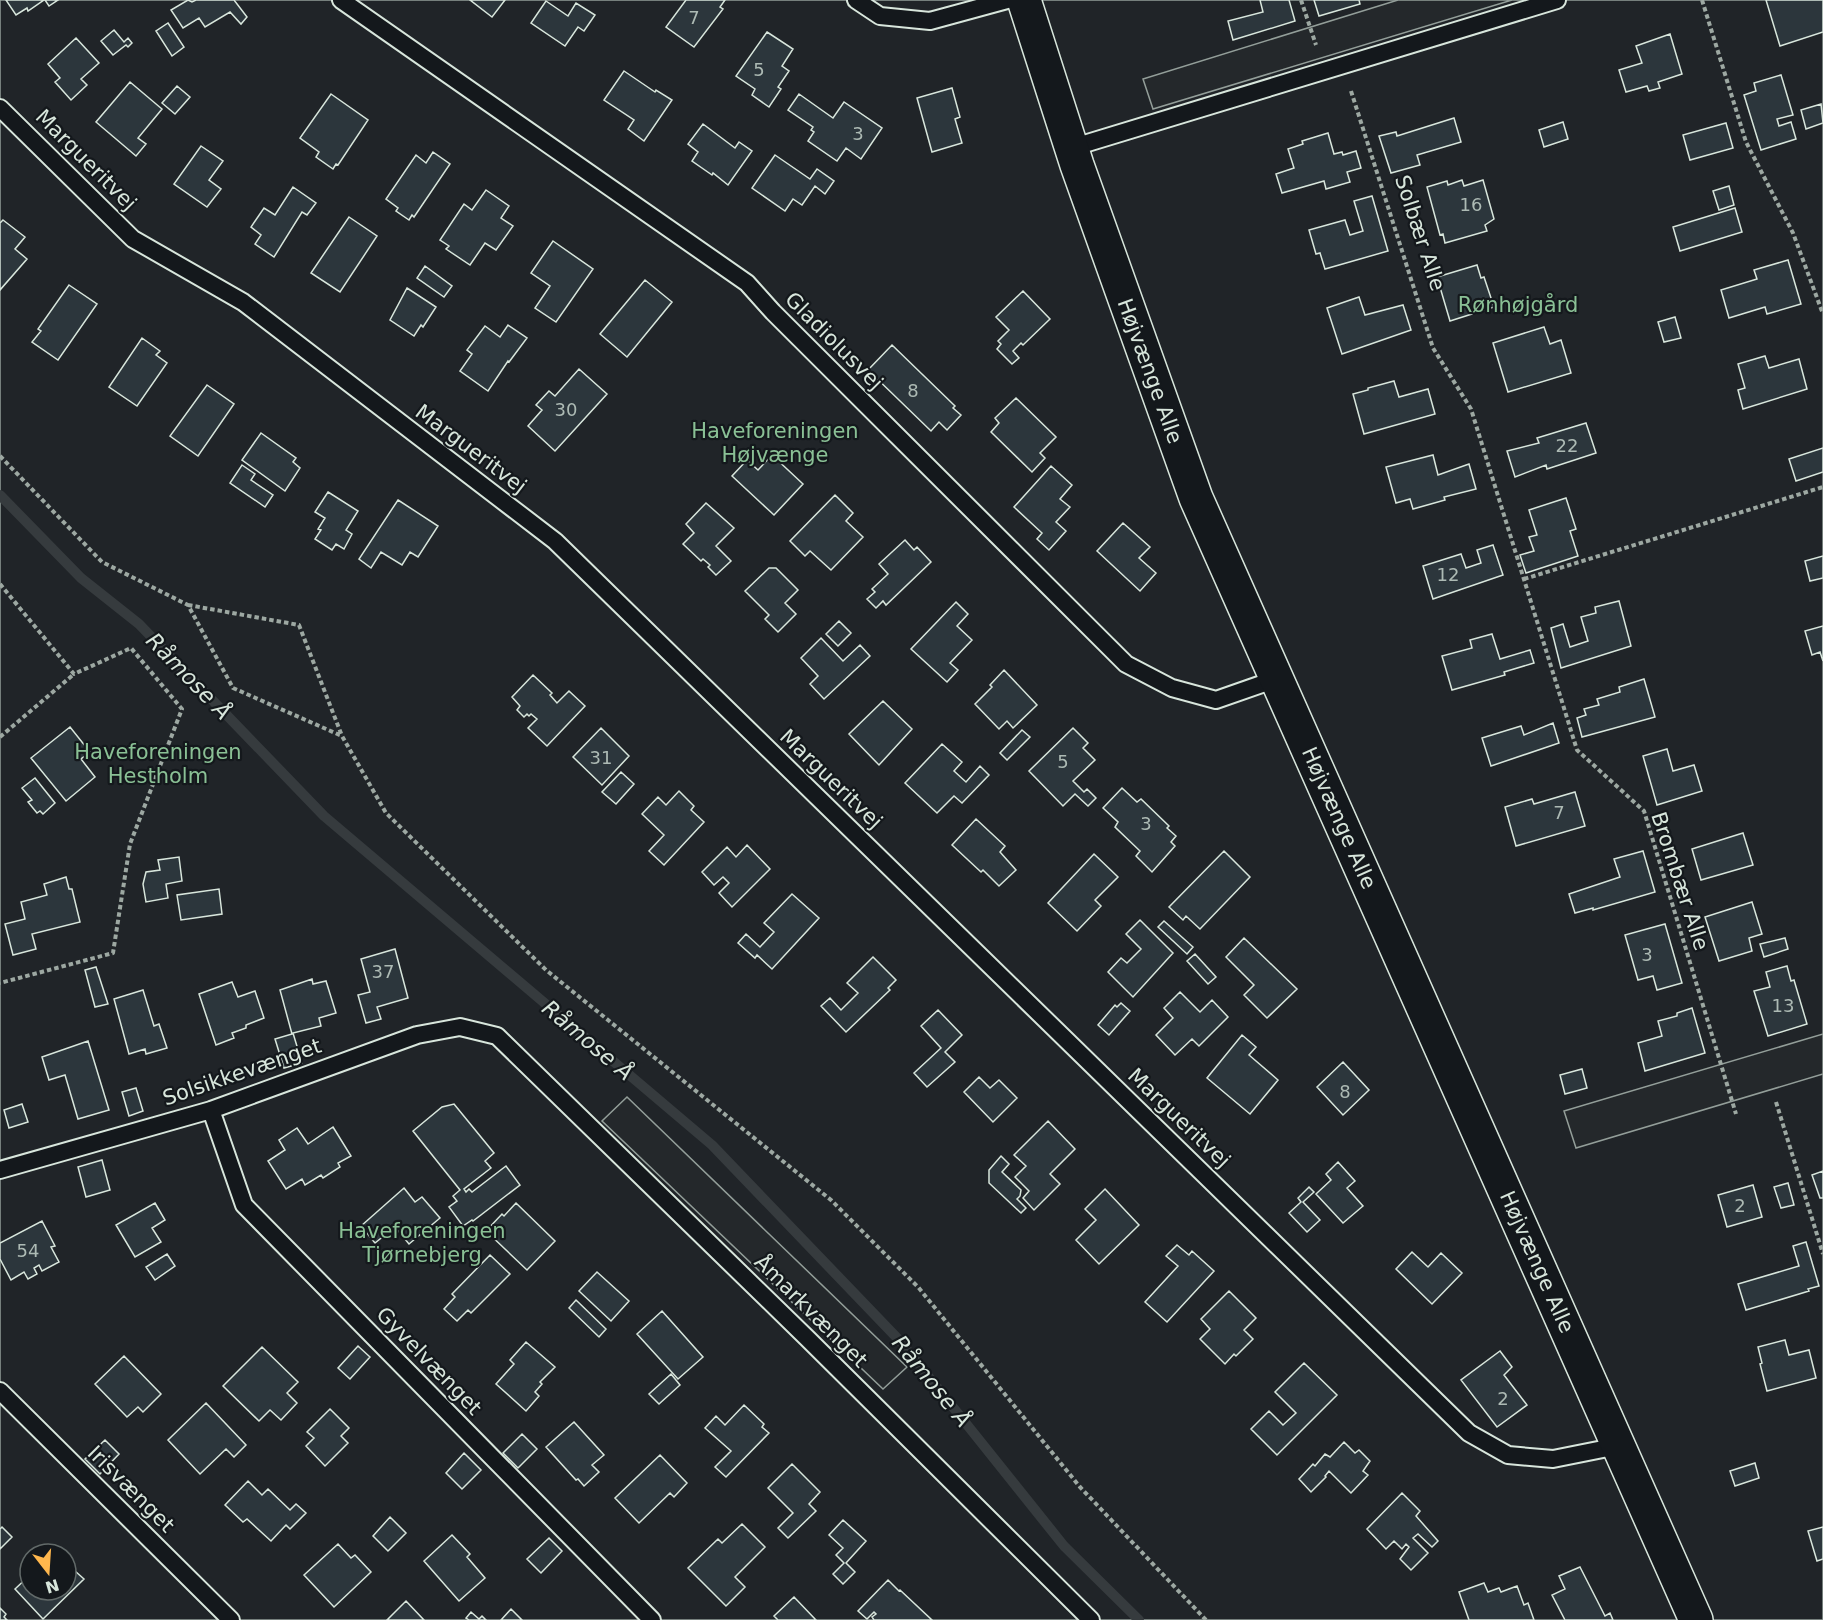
<svg xmlns="http://www.w3.org/2000/svg" width="1823" height="1620" font-family="'DejaVu Sans',sans-serif">
<style>
.green{fill:#202428;stroke:#939e99;stroke-width:1.5;fill-rule:evenodd}
.parking{fill:#24282b;stroke:#939e99;stroke-width:1.5}
.lines{fill:none;stroke-linecap:round;stroke-linejoin:round}
.stream{stroke:#363b3e;stroke-width:10}
.building{fill:#2c363c;stroke:#d8e6dc;stroke-width:1.5}
.lane-casing{stroke:#d8e6dc;stroke-width:20}
.street-casing{stroke:#d8e6dc;stroke-width:36}
.path{stroke:#9da8a2;stroke-width:4;stroke-dasharray:4.5 3;stroke-linecap:butt}
.lane{stroke:#14181c;stroke-width:16}
.street{stroke:#14181c;stroke-width:33}
.labels{text-anchor:middle;stroke-width:4.5;stroke-linejoin:round;paint-order:stroke}
.number-label{font-size:18px;fill:#adbab4}
.street-label{font-size:21px;fill:#d8e6dc;stroke:#14181c}
.park-label{font-size:21px;fill:#8ac095;stroke:#14181c}
.water-label{font-size:22px;font-style:italic;fill:#d8e6dc;stroke:#14181c}
</style>
<rect width="100%" height="100%" fill="#14181c"/>
<!-- green -->
<path class="green" d="M0 0H1823V1620H0ZM30 1554H66V1590H30Z"/>
<!-- parking -->
<path class="parking" d="M1398 0H1512L1153 109 1143 79Z
M1823 1034V1074L1576 1148 1564 1111Z
M627 1097 907 1367 883 1389 602 1121Z"/>
<g class="lines">
<!-- stream -->
<path class="stream" d="M0 495 81 578 139 624 324 816 712 1145 900 1341 1064 1546 1139 1620"/>
</g>
<!-- building -->
<path class="building" d="M6 0H44L28 11 27 8 16 15Z
M45 0H58L49 6Z
M188 0 192 2 196 0H234L247 17 241 24 230 12 205 27 199 18 183 28 171 10Z
M470 0H505L492 17Z
M686 0H725L720 7 723 9 694 47 666 27Z
M1260 0H1289L1295 21 1233 40 1228 21 1263 12Z
M1314 0H1359L1360 4 1319 16Z
M1766 0H1823V32L1780 46Z
M546 1 568 16 576 3 595 15 584 31 578 27 565 46 531 23Z
M168 23 184 47 172 56 156 31Z
M114 30 124 42 128 38 132 43 128 47 126 45 113 55 101 41Z
M767 32 793 49 782 66 789 71 778 87 781 89 769 107 752 95 755 89 736 76Z
M1670 34 1682 74 1658 82 1660 88 1649 91 1647 86 1626 92 1619 70 1642 63 1636 46Z
M76 38 99 63 81 79 87 85 71 100 55 82 60 78 48 64Z
M624 71 655 92 656 90 672 100 644 141 628 129 634 120 604 100Z
M1781 75 1793 115 1777 119 1779 126 1791 122 1796 139 1761 150 1744 95 1756 91 1754 83Z
M130 82 162 109 138 138 146 144 136 156 96 122Z
M177 86 190 97 175 114 162 103Z
M952 88 960 117 955 119 962 143 932 152 917 98Z
M331 94 368 120 338 165 336 164 333 169 316 157 319 152 300 138Z
M799 94 833 118 844 102 882 128 861 159 846 148 837 161 808 141 814 132 811 130 813 127 788 110Z
M1821 104 1823 123 1806 129 1801 110Z
M1454 118 1461 142 1417 155 1420 165 1391 173 1379 136 1396 132 1397 136Z
M1563 122 1568 139 1544 147 1539 130Z
M1726 123 1733 148 1690 160 1683 135Z
M703 124 735 148 739 142 752 151 728 185 713 173 712 175 692 161 698 152 688 144Z
M1328 133 1334 154 1342 152 1343 155 1356 151 1361 168 1347 172 1350 182 1326 189 1324 181 1282 193 1276 174 1294 168 1288 149 1303 144 1302 141Z
M201 146 223 161 209 180 221 189 207 207 174 184Z
M433 152 450 164 414 217 412 215 409 220 396 211 398 208 386 199 416 155 426 163Z
M775 155 810 179 817 169 834 181 825 194 815 186 802 205 793 199 785 211 752 188Z
M1462 180 1464 186 1483 180 1494 219 1485 225 1487 231 1445 243 1443 234 1440 235 1427 187 1447 181 1448 185Z
M1729 186 1734 205 1719 210 1713 191Z
M293 187 316 203 307 215 302 212 274 257 255 244 261 235 251 227 264 208 275 215Z
M486 190 509 206 501 218 513 226 496 250 485 243 470 265 446 249 449 246 440 240 464 204 472 210Z
M1372 196 1388 251 1325 269 1320 253 1316 254 1309 230 1345 220 1350 235 1363 231 1354 201Z
M1735 208 1742 232 1680 251 1673 227Z
M349 217 377 236 340 292 311 273Z
M3 220 25 237 15 249 27 259 0 290V223Z
M553 241 593 269 556 322 535 308 550 286 531 273Z
M1788 260 1801 304 1767 314 1765 307 1729 318 1721 290 1757 279 1754 270Z
M1477 265 1481 278 1484 277 1494 307 1450 321 1437 277Z
M425 266 452 286 444 297 417 278Z
M645 280 672 302 627 357 600 334Z
M69 285 97 304 58 360 32 342 41 331 38 329Z
M407 288 436 307 423 327 421 325 414 336 390 320Z
M1023 291 1050 319 1023 345 1021 343 1013 351 1019 358 1012 364 997 349 1001 344 998 341 1009 330 996 317Z
M1359 297 1365 315 1403 305 1411 330 1342 354 1327 308Z
M1675 317 1681 338 1664 342 1658 322Z
M508 325 527 338 509 362 508 361 488 391 460 371 472 354 467 350 485 326 500 337Z
M1544 327 1550 344 1561 340 1571 373 1508 392 1493 343Z
M142 338 160 351 156 355 167 363 137 406 109 387Z
M892 345 955 406 953 408 961 415 947 430 939 422 931 431 868 370Z
M1765 356 1769 368 1799 359 1807 389 1743 409 1738 390 1745 388 1738 364Z
M579 369 607 394 555 451 528 426 542 410 536 405 549 391 555 396Z
M1394 381 1399 397 1428 389 1435 414 1364 434 1353 394 1368 390V388Z
M207 385 234 404 198 456 170 436Z
M1016 398 1056 437 1040 453 1045 458 1032 472 991 432 999 423 995 418Z
M1586 423 1596 453 1547 469 1546 465 1515 477 1507 451 1539 443 1537 438Z
M261 433 296 458 293 462 300 468 285 491 242 460Z
M1823 448V472L1796 481 1789 459Z
M772 455 803 484 774 515 732 476 747 460 758 470Z
M1433 455 1438 475 1469 464 1476 489 1444 497 1445 500 1413 509 1410 499 1396 503 1386 467Z
M242 465 255 474 251 480 273 495 265 507 230 483Z
M1051 466 1072 485 1060 499 1070 507 1056 522 1066 531 1049 550 1037 539 1042 533 1014 507Z
M328 492 358 511 346 530 352 534 344 549 336 544 332 550 315 539 321 530 318 529 325 518 315 512Z
M835 495 853 513 846 521 863 537 831 570 810 551 805 556 790 541Z
M1566 498 1576 529 1570 531 1578 556 1526 573 1520 555 1534 551 1529 537 1537 535 1529 510Z
M398 500 438 526 418 557 410 552 402 565 381 552 371 568 359 559Z
M706 503 734 528 716 546 731 561 716 575 708 567 710 565 703 559 701 561 683 544 694 533 686 524Z
M1123 523 1150 547 1139 558 1156 573 1140 591 1097 551Z
M905 540 914 550 917 547 931 562 886 605 883 601 876 608 867 599 875 592 872 589 888 574 879 564Z
M1493 545 1503 575 1433 599 1423 566 1461 554 1466 568 1481 563 1477 550Z
M1823 556V578L1810 581 1805 561Z
M769 568H776L798 590 785 603 796 614 778 632 765 619 769 615 745 591Z
M1619 601 1631 646 1561 668 1551 628 1563 624 1570 647 1588 641 1581 617 1596 613 1595 607Z
M956 602 968 614 957 626 972 640 950 663 958 670 947 682 911 649Z
M839 621 851 633 838 646 826 634Z
M1823 626V661L1820 652 1812 655 1805 631Z
M1492 634 1500 659 1530 650 1534 663 1504 672 1505 675 1452 690 1442 656 1472 648 1470 640Z
M821 638 843 661 860 645 870 656 824 699 810 684 818 676 801 658Z
M1004 670 1037 705 1013 728 1007 721 999 729 975 704 992 687 990 685Z
M533 675 552 693 550 695 557 703 569 691 585 706 547 746 528 728 537 719 531 714 529 716 527 714 524 717 517 710 520 706 512 697Z
M1644 679 1655 717 1582 737 1577 718 1586 715 1584 709 1599 705 1597 699 1620 692 1619 687Z
M883 701 912 729 879 765 849 734Z
M1553 723 1559 743 1491 766 1482 738 1521 726 1524 735Z
M70 727 90 752 81 759 95 777 66 801 31 758Z
M601 728 629 756 602 785 573 757Z
M1073 728 1088 743 1083 748 1095 760 1073 781 1084 792 1087 789 1096 798 1088 806 1075 794 1063 806 1029 771Z
M1022 730 1030 737 1007 760 1000 753Z
M942 744 962 762 954 771 966 782 980 766 989 775 962 803 954 796 937 813 905 783Z
M1667 749 1673 771 1694 765 1702 791 1657 805 1643 756Z
M621 772 634 784 616 804 602 792Z
M35 778 55 803 43 814 40 811 37 813 28 802 32 800 22 788Z
M1122 788 1137 802 1141 799 1169 826 1167 828 1176 836 1171 842 1175 846 1152 872 1136 856 1140 851 1115 827 1118 822 1103 808Z
M679 791 694 806 691 810 704 822 664 865 649 851 664 835 642 814 658 797 666 805Z
M1575 792 1585 826 1516 846 1505 807 1532 799 1534 804Z
M976 819 1005 846 1000 852 1016 870 999 886 983 870 981 872 952 845Z
M1743 833 1753 865 1701 880 1692 849Z
M747 845 770 869 732 907 719 893 729 883 723 877 714 885 702 872 727 847 736 857Z
M1224 851 1250 877 1200 929 1186 916 1183 920 1169 907Z
M1643 851 1655 892 1593 910V908L1575 913 1569 894 1620 877 1614 859Z
M1094 854 1118 877 1095 900 1101 906 1077 931 1048 903Z
M179 857 182 881 166 884 168 898 146 902 143 884 146 872 160 870 158 860Z
M66 877 69 889H72L80 922 32 934 36 949 13 955 5 924 25 919 21 902 47 895 44 884Z
M219 889 222 914 181 920 177 895Z
M792 894 819 918 772 969 757 955 755 958 738 943 746 934 760 947 774 932 764 923Z
M1752 902 1762 934 1749 938 1752 951 1719 961 1705 917Z
M1140 920 1173 953 1133 997 1108 972 1121 958 1127 963 1141 949 1126 934Z
M1164 921 1193 947 1187 954 1158 927Z
M1665 924 1682 983 1657 990 1653 976 1638 980 1625 935Z
M1244 938 1297 989 1267 1018 1244 995 1254 985 1226 957Z
M1785 938 1788 949 1764 957 1760 944Z
M395 949 408 998 377 1007 381 1019 366 1023 358 995 370 992 361 959Z
M1195 954 1216 977 1208 984 1187 961Z
M873 957 896 980 888 988 890 990 846 1032 821 1006 830 998 841 1010 858 993 847 983Z
M1787 966 1791 981 1794 980 1807 1024 1768 1036 1754 991 1770 987 1766 972Z
M96 967 108 1004 95 1007 85 970Z
M312 979 313 984 326 981 336 1013 319 1018 321 1026 293 1033 302 1063 284 1068 275 1039 292 1034 280 990Z
M232 982 238 997 255 991 264 1018 246 1025V1028L232 1033 234 1038 216 1045 199 994Z
M143 990 154 1026 159 1024 167 1048 146 1054 145 1049 129 1054 114 999Z
M1180 992 1200 1012 1212 1000 1228 1017 1199 1046 1192 1039 1175 1055 1156 1035 1173 1018 1164 1008Z
M1121 1003 1130 1011 1109 1035 1098 1025 1115 1005 1117 1007Z
M1692 1008 1705 1053 1645 1071 1638 1043 1662 1036 1658 1021 1677 1016V1013Z
M938 1010 962 1035 945 1052 955 1062 927 1087 914 1073 941 1048 921 1026Z
M1242 1035 1256 1047 1249 1055 1278 1080 1250 1114 1207 1078Z
M88 1041 109 1110 78 1119 65 1075 49 1080 42 1057Z
M1343 1062 1369 1090 1343 1115 1317 1087Z
M1582 1069 1587 1088 1565 1094 1560 1075Z
M979 1077 990 1088 999 1080 1017 1098 993 1122 964 1092Z
M136 1088 143 1111 129 1116 122 1092Z
M22 1104 28 1122 9 1128 4 1110Z
M454 1104 494 1153 485 1161 491 1168 464 1189 466 1192 469 1189 472 1192 506 1166 520 1185 473 1221 472 1220 463 1226 449 1207 457 1201 453 1196 460 1190 413 1131 442 1107Z
M1048 1121 1075 1149 1050 1174 1060 1184 1034 1210 1023 1198 1029 1191 1015 1177 1026 1166 1014 1155Z
M333 1127 351 1156 338 1163 340 1167 323 1178 321 1175 305 1185 302 1179 286 1189 268 1161 285 1150 279 1140 297 1128 308 1144Z
M1001 1156 1009 1164 1002 1172 1021 1190 1020 1196 1017 1199 1026 1208 1021 1213 989 1183V1170Z
M102 1160 110 1190 86 1197 78 1167Z
M1338 1162 1355 1181 1347 1188 1363 1206 1343 1223 1316 1194 1331 1180 1326 1174Z
M1823 1171V1198H1820L1812 1175Z
M1788 1183 1794 1205 1781 1208 1774 1187Z
M1753 1185 1762 1217 1727 1227 1718 1195Z
M1309 1187 1314 1192 1303 1202 1320 1220 1307 1232 1289 1213 1301 1202 1298 1198Z
M404 1188 415 1202 422 1197 440 1218 409 1244 395 1227 375 1243 361 1226Z
M1105 1189 1139 1225 1099 1264 1076 1240 1096 1220 1085 1209Z
M155 1203 165 1220 152 1228 161 1242 135 1257 116 1225Z
M516 1203 555 1241 527 1270 486 1231 502 1214 504 1216Z
M42 1221 55 1246 51 1247 59 1262 42 1271 39 1265 34 1268 37 1274 28 1279 24 1272 11 1280 0 1259V1243Z
M1806 1242 1819 1286 1808 1289 1809 1291 1746 1310 1738 1284 1799 1266 1793 1246Z
M1177 1245 1189 1255 1192 1251 1214 1271 1167 1322 1145 1302 1178 1266 1166 1256Z
M1412 1252 1428 1267 1441 1253 1462 1273 1432 1304 1396 1269Z
M167 1254 175 1266 155 1280 146 1267Z
M490 1255 510 1274 471 1313 468 1310 457 1321 444 1309 455 1297 452 1294Z
M597 1272 629 1301 611 1321 579 1291Z
M1229 1291 1256 1318 1244 1330 1253 1339 1236 1356 1234 1354 1225 1364 1200 1339 1210 1329 1201 1319Z
M576 1300 606 1329 599 1337 569 1308Z
M662 1311 703 1357 678 1379 637 1334Z
M1785 1340 1789 1355 1809 1350 1816 1378 1767 1391 1760 1364 1762 1363 1758 1347Z
M526 1342 555 1367 540 1382 542 1384 535 1392 539 1396 526 1411 496 1384 514 1364 510 1360Z
M358 1346 370 1357 350 1379 338 1368Z
M262 1347 298 1382 287 1393 297 1403 281 1420 270 1410 259 1421 223 1386Z
M1500 1351 1512 1367 1504 1375 1527 1405 1497 1427 1461 1380Z
M124 1356 161 1394 143 1412 138 1407 127 1417 95 1384Z
M1304 1363 1337 1395 1277 1455 1251 1429 1269 1411 1283 1425 1296 1413 1275 1392Z
M671 1374 680 1385 659 1404 649 1394Z
M206 1403 246 1445 234 1457 226 1449 200 1474 168 1440Z
M744 1405 764 1424 762 1427 769 1433 726 1477 715 1467 731 1451 705 1428 716 1416 725 1425Z
M330 1409 349 1428 341 1436 348 1443 325 1466 306 1446 314 1438 307 1432Z
M574 1422 604 1455 592 1465 599 1472 584 1486 578 1479 576 1480 546 1447Z
M522 1434 537 1449 518 1468 503 1453Z
M105 1440 119 1454 100 1474 85 1459Z
M1344 1442 1355 1453 1359 1450 1370 1461 1363 1471 1368 1475 1351 1493 1329 1471 1325 1476 1326 1477 1311 1492 1299 1479 1313 1464 1315 1466 1325 1454 1330 1457Z
M464 1453 481 1470 462 1489 446 1473Z
M660 1455 687 1483 674 1497 670 1493 639 1523 615 1498Z
M1755 1463 1759 1478 1735 1486 1730 1471Z
M792 1464 820 1492 809 1504 816 1511 788 1538 778 1528 793 1513 768 1488Z
M248 1481 262 1495 268 1489 290 1510 296 1504 306 1513 290 1529 286 1525 271 1541 247 1519 243 1522 225 1505Z
M1402 1493 1420 1511 1416 1516 1438 1541 1432 1547 1418 1534 1413 1538 1428 1553 1411 1570 1400 1559 1409 1547 1406 1544 1402 1549 1394 1541 1386 1549 1367 1529Z
M390 1517 406 1533 388 1551 373 1536Z
M843 1520 866 1541 846 1563 855 1572 843 1584 833 1574 844 1563 836 1555 843 1548 829 1535Z
M742 1524 765 1547 735 1577 745 1587 726 1606 688 1568 718 1539 722 1543Z
M2 1527 12 1537 0 1549V1529Z
M1823 1527V1559L1817 1561 1808 1531Z
M452 1535 470 1554 467 1557 485 1578 459 1601 424 1561Z
M549 1538 562 1551 541 1573 527 1559Z
M338 1544 351 1558 355 1555 371 1572 334 1607 304 1575Z
M66 1563 84 1579 43 1619 15 1589 30 1575V1590H66Z
M1580 1567 1605 1616 1610 1613 1613 1620H1565L1552 1595 1565 1589 1559 1576Z
M888 1580 899 1591 900 1590 932 1620H874L872 1617 876 1614 874 1612 867 1619 858 1611Z
M1484 1583 1488 1592 1499 1588 1501 1592 1517 1586 1524 1605 1528 1603 1534 1620H1469L1459 1592Z
M794 1597 816 1620H778L774 1616Z
M406 1601 424 1620H387Z
M0 1608 6 1614 4 1617 7 1620H0Z
M511 1609 522 1620H501Z
M471 1612 479 1619 482 1616 486 1620H469L466 1618Z"/>
<g class="lines">
<!-- lane casing -->
<g class="lane-casing">
<path id="lane" d="M341 0 747 283 773 312 1126 664 1172 688 1216 700 1276 679
M856 0 880 16 930 21 1007 0
M0 108 133 239 243 302 555 541 1469 1433 1508 1455 1553 1459 1618 1446
M1071 148 1557 0
M211 1110 244 1205 652 1620
M0 1170 211 1110 417 1035 460 1027 497 1036 807 1338 1091 1620
M0 1391 231 1620"/>
</g>
<!-- street casing -->
<g class="street-casing">
<path id="street" d="M1024 0 1077 165 1196 498 1696 1620"/>
</g>
<!-- path -->
<path class="path" d="M1301 0 1316 45
M1702 0 1746 142 1793 233 1823 314
M1351 91 1433 348 1471 409 1577 750 1644 811 1736 1114
M0 456 102 562 188 605 233 688 342 736 386 813 546 970 831 1200 918 1287 1080 1487 1206 1620
M1524 579 1823 487
M0 584 74 674 131 648 182 709 130 844 113 953 0 983
M188 605 299 625 342 736
M0 737 74 674
M1776 1102 1823 1254"/>
<!-- lane -->
<use href="#lane" class="lane"/>
<!-- street -->
<use href="#street" class="street"/>
</g>
<g class="labels">
<!-- number labels -->
<g class="number-label">
<text x="694" y="24">7</text>
<text x="759" y="76">5</text>
<text x="858" y="140">3</text>
<text x="1471" y="211">16</text>
<text x="913" y="397">8</text>
<text x="566" y="416">30</text>
<text x="1567" y="452">22</text>
<text x="1448" y="581">12</text>
<text x="601" y="764">31</text>
<text x="1063" y="768">5</text>
<text x="1559" y="819">7</text>
<text x="1146" y="830">3</text>
<text x="1647" y="961">3</text>
<text x="383" y="978">37</text>
<text x="1783" y="1012">13</text>
<text x="1345" y="1098">8</text>
<text x="1740" y="1212">2</text>
<text x="28" y="1257">54</text>
<text x="1503" y="1405">2</text>
</g>
<!-- street labels -->
<g class="street-label">
<text transform="translate(86 160) rotate(45)" y="7">Margueritvej</text>
<text transform="translate(1420 233) rotate(72)" y="7">Solbær Alle</text>
<text transform="translate(834 341) rotate(45)" y="7">Gladiolusvej</text>
<text transform="translate(1150 371) rotate(70)" y="7">Højvænge Alle</text>
<text transform="translate(471 449) rotate(37)" y="7">Margueritvej</text>
<text transform="translate(831 779) rotate(44)" y="7">Margueritvej</text>
<text transform="translate(1339 818) rotate(66)" y="7">Højvænge Alle</text>
<text transform="translate(1680 881) rotate(72)" y="7">Brombær Alle</text>
<text transform="translate(242 1072) rotate(-19)" y="7">Solsikkevænget</text>
<text transform="translate(1179 1118) rotate(44)" y="7">Margueritvej</text>
<text transform="translate(1537 1262) rotate(66)" y="7">Højvænge Alle</text>
<text transform="translate(811 1311) rotate(45)" y="7">Åmarkvænget</text>
<text transform="translate(429 1361) rotate(46)" y="7">Gyvelvænget</text>
<text transform="translate(131 1489) rotate(45)" y="7">Irisvænget</text>
</g>
<!-- park labels -->
<g class="park-label">
<text x="1518" y="312">Rønhøjgård</text>
<text x="775" y="438">Haveforeningen<tspan x="775" dy="24">Højvænge</tspan></text>
<text x="158" y="759">Haveforeningen<tspan x="158" dy="24">Hestholm</tspan></text>
<text x="422" y="1238">Haveforeningen<tspan x="422" dy="24">Tjørnebjerg</tspan></text>
</g>
<!-- water labels -->
<g class="water-label">
<text transform="translate(189 676) rotate(46)" y="8">Råmose Å</text>
<text transform="translate(588 1040) rotate(40)" y="8">Råmose Å</text>
<text transform="translate(932 1381) rotate(51)" y="8">Råmose Å</text>
</g>
</g>
<!-- north arrow -->
<g transform="translate(48 1572) rotate(163)"><circle r="28" fill="#14181c" stroke="#626a69" stroke-width="1.5"/>
<path d="M0-4.5L10 22L0 15L-10 22Z" fill="#ffb74d"/>
<text y="-9" font-size="16" font-weight="bold" text-anchor="middle" fill="#d8e6dc">N</text>
</g>
</svg>
